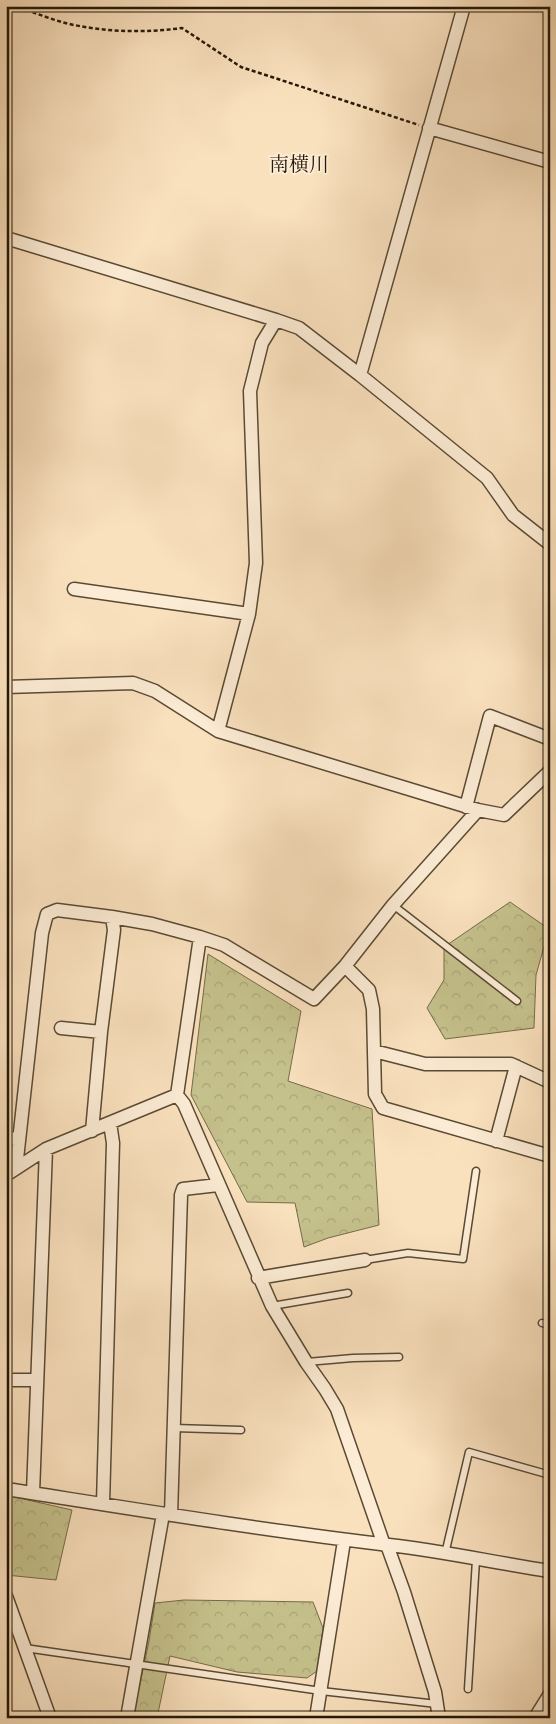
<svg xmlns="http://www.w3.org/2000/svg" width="556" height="1724" font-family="'IM FELL Great Primer','Noto Serif JP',serif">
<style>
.forest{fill:url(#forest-crowns);stroke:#746c49}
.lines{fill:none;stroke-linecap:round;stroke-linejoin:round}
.lane-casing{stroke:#5a4a34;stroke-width:9}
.street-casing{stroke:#5a4a34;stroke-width:15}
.path{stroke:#241806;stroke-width:2.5;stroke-dasharray:4 2.5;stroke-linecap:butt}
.lane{stroke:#fcecd5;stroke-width:6}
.street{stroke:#fcecd5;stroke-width:12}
.labels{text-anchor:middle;stroke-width:4;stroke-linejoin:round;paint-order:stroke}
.quarter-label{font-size:20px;fill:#241806;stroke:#fcecd5}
</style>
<defs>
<pattern id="forest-crowns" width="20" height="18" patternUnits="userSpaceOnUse" patternTransform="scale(1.25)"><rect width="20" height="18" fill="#c5c18c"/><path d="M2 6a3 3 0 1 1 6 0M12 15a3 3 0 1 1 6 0" fill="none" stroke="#a9a577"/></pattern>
</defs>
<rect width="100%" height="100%" fill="#fae1be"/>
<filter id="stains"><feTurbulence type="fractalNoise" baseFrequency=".004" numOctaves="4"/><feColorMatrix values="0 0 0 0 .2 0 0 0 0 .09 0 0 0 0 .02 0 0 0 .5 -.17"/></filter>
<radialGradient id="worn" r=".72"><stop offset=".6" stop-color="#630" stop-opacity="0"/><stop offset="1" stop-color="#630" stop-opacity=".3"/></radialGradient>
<!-- forest -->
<path class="forest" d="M510 902 549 929 536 975 534 1028 445 1039 427 1008 444 980V947Z
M208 954 301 1011 288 1081 372 1109 379 1225 328 1238 304 1247 295 1203 247 1202 191 1095Z
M6 1495 72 1510 56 1580 6 1575Z
M184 1600 313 1602 323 1628 317 1671 307 1678 237 1672 170 1656 157 1718 133 1717 149 1641 155 1603Z"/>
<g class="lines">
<!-- lane casing -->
<g class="lane-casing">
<path id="lane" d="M393 905 517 1001
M365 1260 408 1253 463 1259 476 1171
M272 1306 348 1293
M542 1323 550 1325
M307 1362 353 1358 399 1357
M174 1428 241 1430
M445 1554 469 1452 550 1475
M25 1648 321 1691 437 1704
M468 1689 476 1560"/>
</g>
<!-- street casing -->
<g class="street-casing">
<path id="street" d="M429 128 550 162
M6 238 276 320 299 328 360 375 487 478 513 515 550 544
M360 375 464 6
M74 589 249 614
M6 687 133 683 155 691 218 731 478 810 504 815 550 771
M218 731 249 614 256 563 250 391 262 343 276 320
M466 807 490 716 550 739
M345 966 369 990 373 1009 375 1094 383 1108 550 1156
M61 1028 101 1032
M374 1051 425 1064H511L550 1082
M92 1131 101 1032 114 930 112 917
M6 1138 19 1139
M496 1141 516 1066
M16 1168 42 933 47 914 57 910 112 917 152 924 200 937
M6 1175 46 1149 177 1095
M258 1278 365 1260
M6 1380H37
M6 1489C134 1509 261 1530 389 1545 443 1551 496 1563 550 1571
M33 1493 46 1149
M103 1504 113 1143 110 1123
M171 1515 181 1195 183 1189 218 1185
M384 1545 337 1409 325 1389 306 1362 272 1306 184 1104 177 1095 200 937 224 945 314 999 345 966 393 905 478 810
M387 1545 404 1592 435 1692 439 1718
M6 1596 50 1718
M127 1718 163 1514
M316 1718 344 1541
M535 1718 550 1694"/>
</g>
<!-- path -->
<path class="path" d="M14 6C34 12 54 21 74 25 109 32 146 33 182 28L241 67 419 125"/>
<!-- lane -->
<use href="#lane" class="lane"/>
<!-- street -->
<use href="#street" class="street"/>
</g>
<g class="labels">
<!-- quarter labels -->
<g class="quarter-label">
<text x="299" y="171">南横川</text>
</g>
</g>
<!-- margin -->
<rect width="556" height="1724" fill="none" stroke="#fae1be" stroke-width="25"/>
<rect x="8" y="8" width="541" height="1709" fill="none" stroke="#241806" stroke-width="2.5"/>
<rect x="12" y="12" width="531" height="1699" fill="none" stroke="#241806"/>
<rect width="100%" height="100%" filter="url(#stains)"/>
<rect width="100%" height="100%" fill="url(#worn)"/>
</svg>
